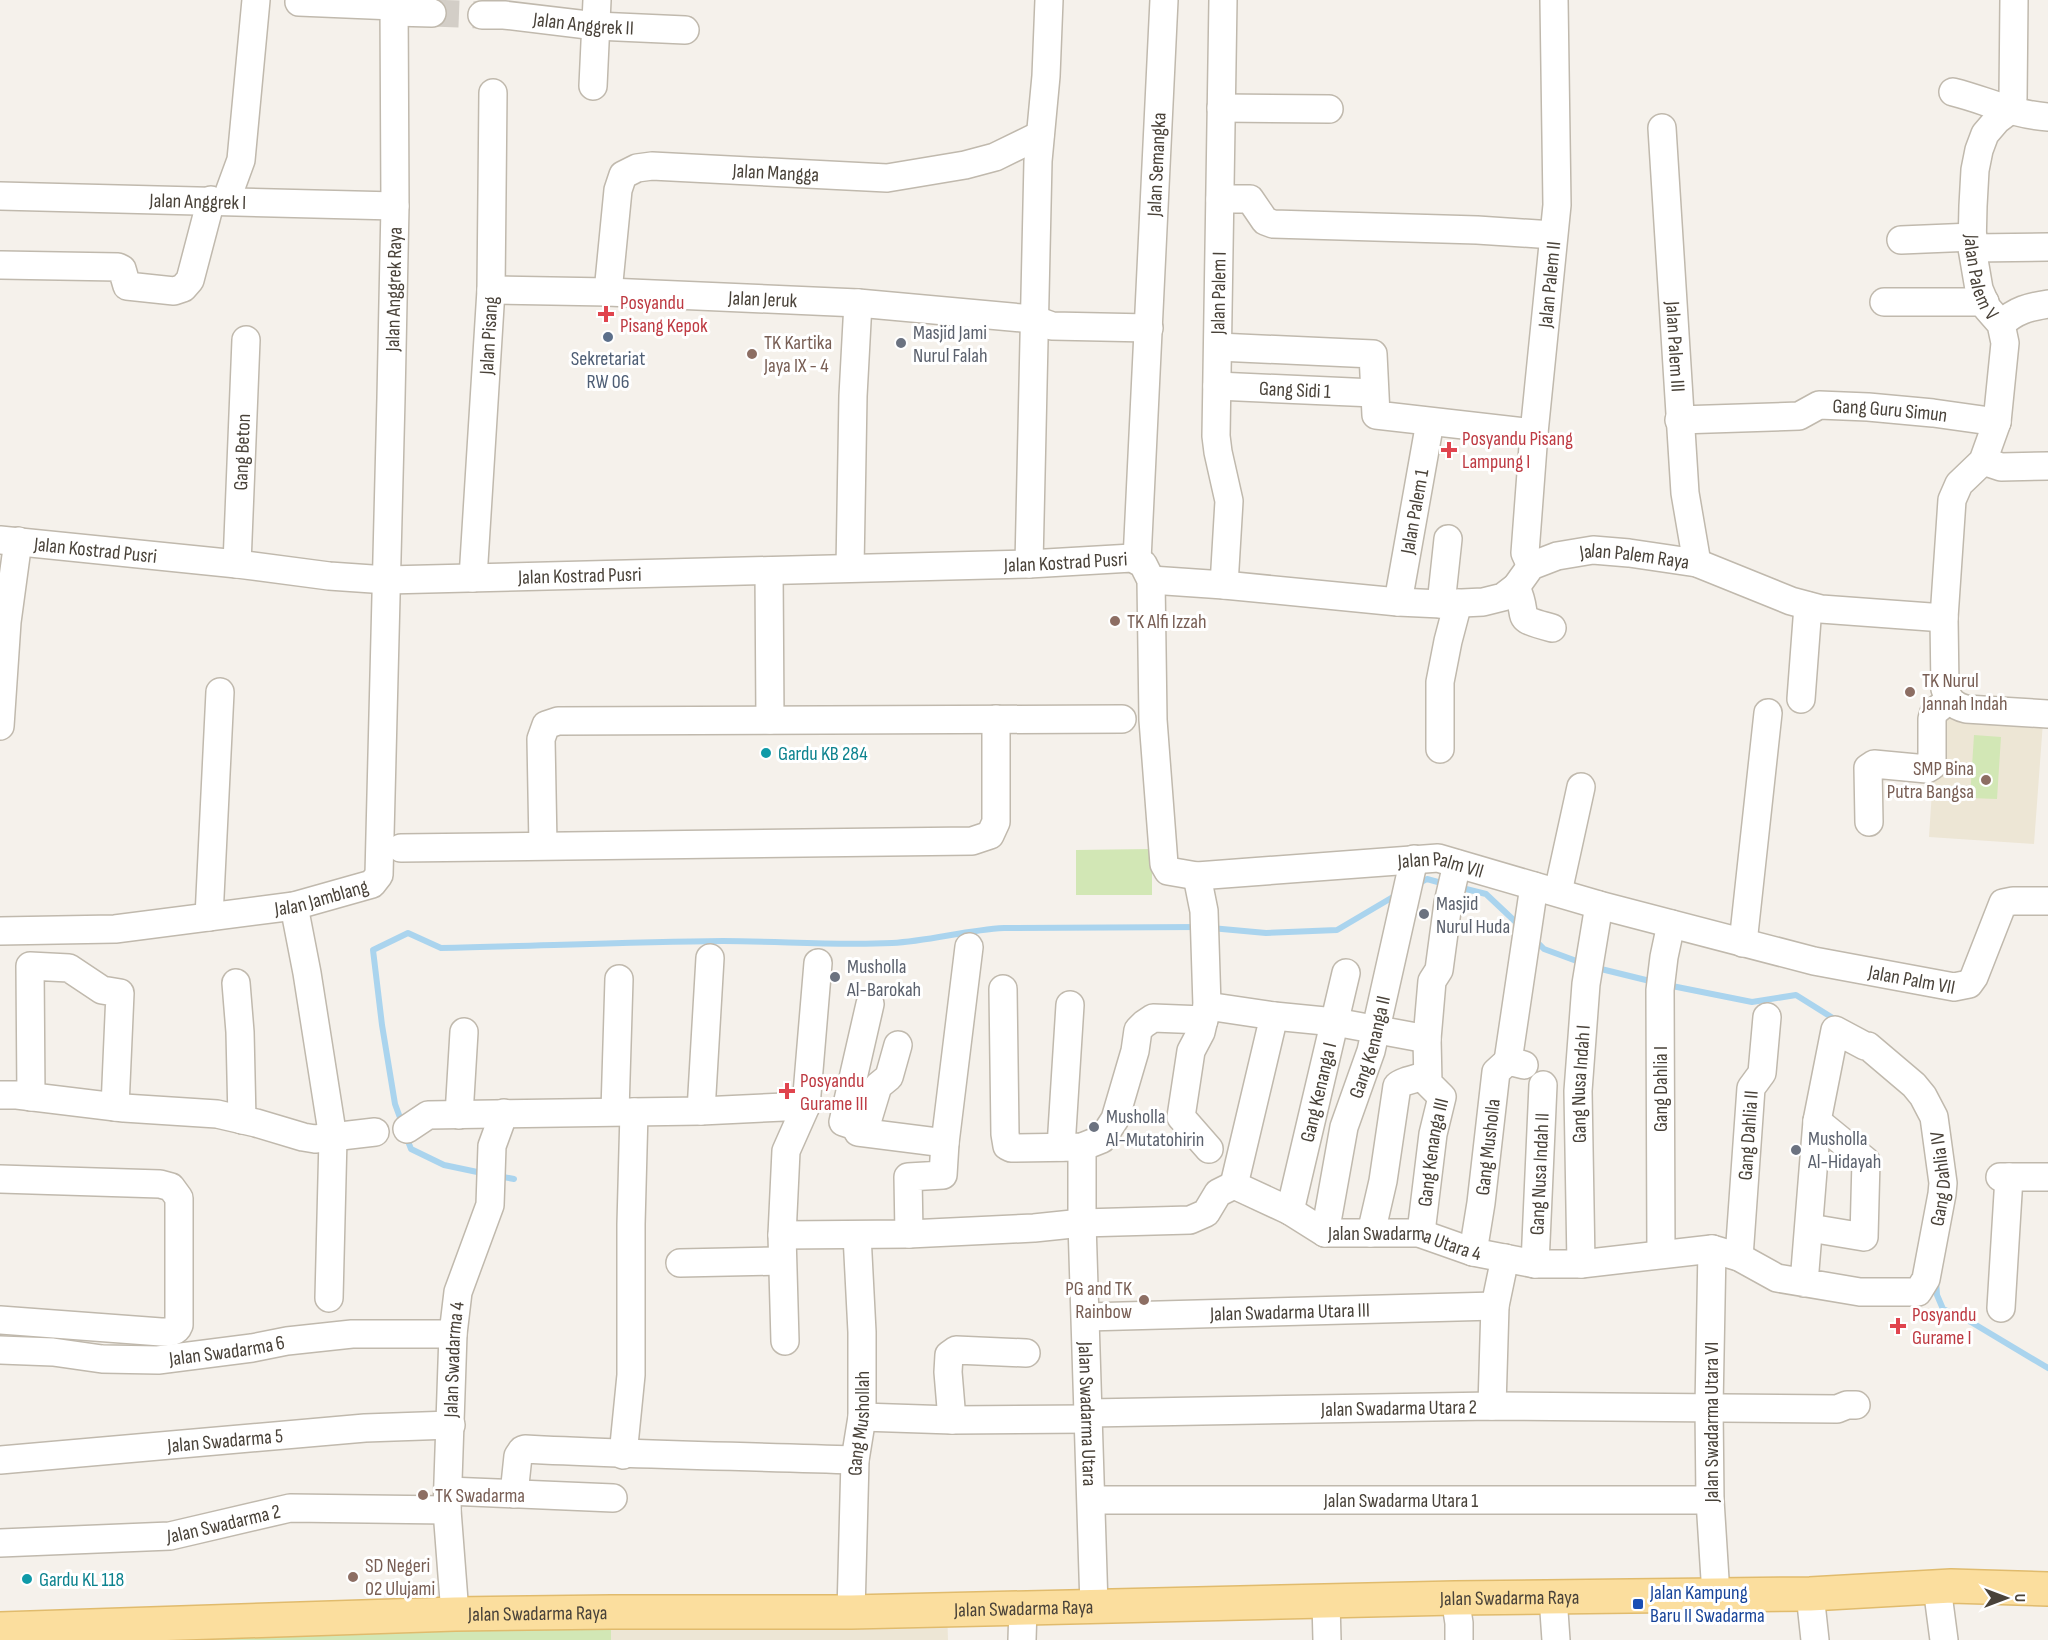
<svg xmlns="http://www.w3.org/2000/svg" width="2048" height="1640" font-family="'Sofia Sans Condensed',sans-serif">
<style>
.education{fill:#ede6d5}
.green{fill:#d2e7b5}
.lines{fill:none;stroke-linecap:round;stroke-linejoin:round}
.stream{stroke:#aad4ee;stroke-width:6}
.minor-tunnel{stroke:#d3cec7;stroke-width:27;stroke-dasharray:27 14;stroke-linecap:butt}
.minor-casing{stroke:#c0b9ad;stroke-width:30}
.major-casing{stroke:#e0bb6d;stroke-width:36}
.minor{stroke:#fff;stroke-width:27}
.major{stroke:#fbde9e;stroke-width:33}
.health-dot{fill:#e0444e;stroke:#fff;stroke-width:2}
.service-dot{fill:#5c6f8a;stroke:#fff;stroke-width:2}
.worship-dot{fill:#6b7280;stroke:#fff;stroke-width:2}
.education-dot{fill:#8d6e63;stroke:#fff;stroke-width:2}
.culture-dot{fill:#0f9aa8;stroke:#fff;stroke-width:2}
.transit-dot{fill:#1a4fb4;stroke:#fff;stroke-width:2}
.labels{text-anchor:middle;stroke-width:6;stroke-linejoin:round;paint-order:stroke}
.street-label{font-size:20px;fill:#494239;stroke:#fff}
.health-label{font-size:20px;fill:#be3a42;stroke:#fff;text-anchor:start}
.worship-label{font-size:20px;fill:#5b616d;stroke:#fff;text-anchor:start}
.education-label{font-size:20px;fill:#785e54;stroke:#fff;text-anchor:start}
.service-label{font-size:20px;fill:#4e5e75;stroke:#fff}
.culture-label{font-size:20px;fill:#0d838f;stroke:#fff;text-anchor:start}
.transit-label{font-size:20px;fill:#164399;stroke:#fff;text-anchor:start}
</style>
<rect width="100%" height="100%" fill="#f5f1eb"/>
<!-- education -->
<path class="education" d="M1937 715 2043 722 2034 844 1929 837Z
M947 1609 948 1640H611V1612Z"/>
<!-- green -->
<path class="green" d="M1974 735 2001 737 1997 799 1970 798Z
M1152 849V895H1076V850Z
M611 1612V1640H101Z"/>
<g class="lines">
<!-- stream -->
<path class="stream" d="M1418 884 1427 879 1445 884
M1458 887 1486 894 1521 927
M1211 928 1266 933 1337 930 1398 894
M1535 940 1544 949 1582 963
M1597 968 1654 982
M1667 985 1752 1002 1796 995 1836 1020
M402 1123 395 1104 382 1025 373 950 408 933 441 948C535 946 629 942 723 941 780 941 835 946 892 943 930 941 966 930 1004 928L1198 927
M406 1136 411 1149 444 1165 482 1173
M498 1176 514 1179
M1936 1280 1937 1295 1943 1309 1971 1322 2048 1368"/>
<!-- minor-tunnel -->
<path class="minor-tunnel" d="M432 13 482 15"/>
<!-- minor casing -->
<g class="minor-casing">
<g id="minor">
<path d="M1223 0 1216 436 1218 452 1229 501 1224 585"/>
<path id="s1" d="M2014 0 2013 98 2009 111 1997 120 1985 134 1979 150 1975 170 1973 206 1972 248 1979 289 1987 308 2001 324 2005 343 1997 422 1983 461 1959 484 1952 500 1944 618 1945 689C1949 701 1954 706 1966 709L2048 714"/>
<path d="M299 2 394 6"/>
<path d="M394 12 432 13"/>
<path id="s2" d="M482 15H504L596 26 685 30"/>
<path d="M593 86 597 0"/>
<path d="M1953 92C1986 100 2014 115 2048 117"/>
<path d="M1221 108 1329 109"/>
<path id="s3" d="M1662 128 1685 493 1697 563"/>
<path id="s4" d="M0 196 395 206"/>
<path d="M1220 199H1250L1265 221 1273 224 1477 230 1553 235"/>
<path d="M226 201 241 160 256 0"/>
<path d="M1901 240 1973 237"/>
<path d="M1972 248 2048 247"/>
<path d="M1 265 118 267 122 269 127 286 174 291 183 288 190 280 211 200"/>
<path id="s5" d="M491 290 608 292 858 303 1033 319 1052 326 1149 328"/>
<path id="s6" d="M608 292 618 190 623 175 637 168 652 166 887 178 965 165 995 157 1040 135"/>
<path d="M1884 302H1985"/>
<path d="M2001 324C2016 310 2029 307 2048 304"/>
<path d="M1218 347 1373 354 1376 415 1534 433"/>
<path id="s7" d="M1217 386 1374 393"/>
<path id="s8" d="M1679 420 1799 416 1819 405 1868 407 1933 413 1997 422"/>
<path d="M1983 461 2001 467 2048 466"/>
<path id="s9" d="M0 540 237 564 329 576 387 580 1029 564 1132 558 1143 564 1151 580 1153 720 1164 864 1168 871 1197 876 1438 858 1599 905 1814 961 1954 987 1969 984 1974 977 2003 903 2013 901H2048"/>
<path id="s10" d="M1137 560 1164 0"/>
<path id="s11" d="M237 564 246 340"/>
<path d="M1029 564 1038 161 1046 76 1049 0"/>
<path id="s12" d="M1531 566 1525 553 1534 433 1557 205 1554 0"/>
<path d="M850 568 853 396 858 303"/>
<path d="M769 571 770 720"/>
<path id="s13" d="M473 578 491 290 493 93"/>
<path id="s14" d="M1151 580 1224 585 1398 602 1441 604 1483 602 1503 597 1516 587 1531 566 1557 556 1593 550 1629 553 1697 563 1791 601 1821 609 1944 618"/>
<path d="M1516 587C1531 620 1510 617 1552 628"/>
<path id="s15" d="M1398 602 1430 422"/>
<path d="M1441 604 1448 539"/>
<path d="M1801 699 1808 606"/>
<path d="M0 726 7 622 18 541"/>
<path d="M1440 749V682L1448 641 1458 603"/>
<path d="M1869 822 1868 768 1874 764 1927 769 1932 766V719L1934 712 1949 700"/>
<path d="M543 845 541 739 546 725 558 721 1122 719"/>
<path d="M401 848 972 841 990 835 996 822V719"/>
<path d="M1197 876 1204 911 1207 1006 1201 1032 1191 1051 1181 1117 1209 1149"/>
<path d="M1558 892 1581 787"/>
<path d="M294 906 307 973 333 1138 329 1298"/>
<path d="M209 917 220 692"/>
<path id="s16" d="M0 931 115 929 294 906 372 884 379 875 391 398 395 206 394 0"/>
<path d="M1743 943 1768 713"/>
<path d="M236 983 240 1032 242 1120"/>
<path d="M1003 989 1005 1134 1007 1146 1011 1148 1082 1147 1102 1139 1115 1119 1135 1051 1138 1030 1144 1024 1153 1018 1204 1020"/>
<path d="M870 1004 843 1122 855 1126 858 1132 945 1143"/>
<path d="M1207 1006 1274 1016 1234 1185"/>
<path d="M1274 1016 1335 1022 1427 1039"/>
<path d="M1508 1061 1534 886"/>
<path d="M0 1095H17L124 1108 217 1114 256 1123 303 1137 315 1139 375 1132"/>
<path d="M31 1097 30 966 69 968 102 990 120 993 115 1107"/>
<path d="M806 1106 818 963"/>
<path d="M615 1111 619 979"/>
<path d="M701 1111 710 958"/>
<path d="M459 1115 464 1032"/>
<path id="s17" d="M407 1129 428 1115 701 1111 806 1106 786 1151 782 1235 909 1234 1034 1228 1082 1223 1190 1220 1206 1213 1218 1193 1234 1185 1290 1211 1325 1233H1419L1473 1252 1535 1264H1581L1712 1249 1739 1257 1777 1278 1860 1292H1918L1926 1279 1942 1194 1943 1183 1934 1117 1923 1096 1914 1085 1868 1046H1865L1835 1030 1817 1121 1804 1283"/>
<path d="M864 1132 878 1086 889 1077 898 1045"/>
<path d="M1061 1147 1070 1005"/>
<path id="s18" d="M1082 1147V1223L1094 1606"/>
<path d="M2000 1177H2048"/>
<path d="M0 1179 160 1184 171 1187 179 1198V1325C176 1333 169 1332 161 1332L0 1320"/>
<path id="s19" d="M1290 1211 1346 973"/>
<path d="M1810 1228 1864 1237 1866 1161 1817 1121"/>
<path id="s20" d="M1325 1233 1344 1127 1371 1051 1414 859"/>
<path d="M1371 1233 1383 1181 1397 1086C1402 1081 1419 1078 1427 1075"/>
<path id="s21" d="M1419 1233 1422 1224 1433 1134 1442 1097 1428 1083 1427 1039 1432 981 1439 970 1448 903 1457 864"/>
<path d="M909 1234 908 1177 943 1175 945 1143 969 947"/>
<path d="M782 1235 785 1341"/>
<path d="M1712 1249 1709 1407 1710 1500 1716 1595"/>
<path id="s22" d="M1473 1252 1481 1203 1496 1072 1508 1061 1524 1065"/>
<path d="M1661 1254 1660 990 1664 957 1671 924"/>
<path id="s23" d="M1739 1257 1751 1088 1762 1073 1767 1017"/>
<path d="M680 1263 781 1261"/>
<path id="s24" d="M1535 1264 1543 1085"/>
<path id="s25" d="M1581 1264 1578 1091 1586 984 1599 905"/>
<path d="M2001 1308 2009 1177"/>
<path id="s26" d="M1086 1317 1495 1306"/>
<path id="s27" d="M0 1350 53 1352 102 1359 158 1360 252 1348 287 1341 352 1334H453"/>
<path d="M1492 1406 1495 1306 1505 1258"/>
<path id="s28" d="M1089 1413 1492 1406 1837 1409 1847 1405H1856"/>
<path d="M862 1417 952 1420 1089 1419"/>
<path d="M952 1420 948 1372 949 1355 956 1350 1026 1353"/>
<path d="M623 1455 631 1375V1224L634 1112"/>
<path id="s29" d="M0 1460 365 1428 451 1425"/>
<path d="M448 1491 613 1498"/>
<path d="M514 1494 518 1456 522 1450 525 1449C635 1455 745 1456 855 1460"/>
<path id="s30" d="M1092 1500H1710"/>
<path id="s31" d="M0 1543 170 1536 290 1508 447 1510"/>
<path d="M1937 1587 1944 1640"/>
<path d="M1810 1594 1815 1640"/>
<path d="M1553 1597 1556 1640"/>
<path d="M1455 1598 1459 1623V1640"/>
<path d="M1326 1602 1327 1640"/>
<path id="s32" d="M851 1612 855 1460 862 1417V1332L857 1235"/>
<path id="s33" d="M455 1614 447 1510 453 1334 458 1292 490 1205 492 1146 504 1113"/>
<path d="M1022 1640 1023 1608"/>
</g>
</g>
<!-- major casing -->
<g class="major-casing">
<g id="major">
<path id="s34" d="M0 1629 455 1614 611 1612H851L1455 1598 1810 1594 1951 1586 2048 1589"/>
</g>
</g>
<!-- minor -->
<use href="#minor" class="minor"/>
<!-- major -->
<use href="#major" class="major"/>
</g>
<!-- markers -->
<g class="health-dot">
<path d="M603 305h6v6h6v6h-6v6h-6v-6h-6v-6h6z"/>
<path d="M1446 441h6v6h6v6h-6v6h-6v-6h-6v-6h6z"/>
<path d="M784 1082h6v6h6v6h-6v6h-6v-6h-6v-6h6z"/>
<path d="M1895 1317h6v6h6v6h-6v6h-6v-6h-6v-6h6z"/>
</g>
<circle class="service-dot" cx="608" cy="337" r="6"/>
<g class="worship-dot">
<circle cx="901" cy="343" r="6"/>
<circle cx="1424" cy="914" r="6"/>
<circle cx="835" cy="977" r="6"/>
<circle cx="1094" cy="1127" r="6"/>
<circle cx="1796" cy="1150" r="6"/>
</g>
<g class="education-dot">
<circle cx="752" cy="354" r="6"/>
<circle cx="1115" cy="621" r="6"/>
<circle cx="1910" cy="692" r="6"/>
<circle cx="1986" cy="780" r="6"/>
<circle cx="1144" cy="1300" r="6"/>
<circle cx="423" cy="1495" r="6"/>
<circle cx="353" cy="1577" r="6"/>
</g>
<g class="culture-dot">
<circle cx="766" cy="753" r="6"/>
<circle cx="27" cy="1579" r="6"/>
</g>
<rect class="transit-dot" x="1632" y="1598" width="12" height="12" rx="3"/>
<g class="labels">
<!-- street labels -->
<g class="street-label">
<text dy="7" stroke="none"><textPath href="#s2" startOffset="102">Jalan Anggrek II</textPath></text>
<text dy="7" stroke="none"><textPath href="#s10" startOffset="396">Jalan Semangka</textPath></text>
<text dy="7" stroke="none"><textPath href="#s6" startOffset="273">Jalan Mangga</textPath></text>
<text dy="7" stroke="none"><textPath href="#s4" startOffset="198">Jalan Anggrek I</textPath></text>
<text dy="7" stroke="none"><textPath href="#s1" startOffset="291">Jalan Palem V</textPath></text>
<text dy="7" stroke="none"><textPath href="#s12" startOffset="284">Jalan Palem II</textPath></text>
<text dy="7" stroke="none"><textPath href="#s16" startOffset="974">Jalan Anggrek Raya</textPath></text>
<text transform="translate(1218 293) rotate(-89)" y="7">Jalan Palem I</text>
<text dy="7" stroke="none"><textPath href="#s5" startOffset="272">Jalan Jeruk</textPath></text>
<text dy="7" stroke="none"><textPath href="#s13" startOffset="243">Jalan Pisang</textPath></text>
<text dy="7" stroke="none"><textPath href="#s3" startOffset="219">Jalan Palem III</textPath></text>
<text dy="7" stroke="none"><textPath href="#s7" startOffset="78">Gang Sidi 1</textPath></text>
<text dy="7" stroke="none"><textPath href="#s8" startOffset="214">Gang Guru Simun</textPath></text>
<text dy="7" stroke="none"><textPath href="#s11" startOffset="112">Gang Beton</textPath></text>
<text dy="7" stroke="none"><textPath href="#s15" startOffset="92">Jalan Palem 1</textPath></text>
<text dy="7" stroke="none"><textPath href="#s9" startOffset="96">Jalan Kostrad Pusri</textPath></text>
<text dy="7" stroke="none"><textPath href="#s14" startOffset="502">Jalan Palem Raya</textPath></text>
<text dy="7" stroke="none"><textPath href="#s9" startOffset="1068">Jalan Kostrad Pusri</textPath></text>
<text dy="7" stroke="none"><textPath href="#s9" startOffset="582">Jalan Kostrad Pusri</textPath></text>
<text dy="7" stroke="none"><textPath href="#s9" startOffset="1732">Jalan Palm VII</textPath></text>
<text dy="7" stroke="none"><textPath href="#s16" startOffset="324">Jalan Jamblang</textPath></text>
<text dy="7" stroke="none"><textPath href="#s9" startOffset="2218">Jalan Palm VII</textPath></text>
<text dy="7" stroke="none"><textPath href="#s20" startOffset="192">Gang Kenanga II</textPath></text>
<text dy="7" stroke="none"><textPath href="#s25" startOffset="180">Gang Nusa Indah I</textPath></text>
<text transform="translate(1660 1089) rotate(-90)" y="7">Gang Dahlia I</text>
<text dy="7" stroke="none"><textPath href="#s19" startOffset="122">Gang Kenanga I</textPath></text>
<text dy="7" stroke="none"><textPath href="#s23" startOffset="122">Gang Dahlia II</textPath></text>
<text dy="7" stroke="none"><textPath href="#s22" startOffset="106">Gang Musholla</textPath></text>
<text dy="7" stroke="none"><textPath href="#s21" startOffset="82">Gang Kenanga III</textPath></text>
<text dy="7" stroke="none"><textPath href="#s24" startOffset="90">Gang Nusa Indah II</textPath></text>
<text dy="7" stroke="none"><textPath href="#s17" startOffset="1830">Gang Dahlia IV</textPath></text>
<text dy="7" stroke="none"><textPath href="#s17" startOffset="1188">Jalan Swadarma Utara 4</textPath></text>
<text dy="7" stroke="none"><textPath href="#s26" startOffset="204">Jalan Swadarma Utara III</textPath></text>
<text dy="7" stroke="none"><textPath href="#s27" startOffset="228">Jalan Swadarma 6</textPath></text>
<text dy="7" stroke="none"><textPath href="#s33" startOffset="255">Jalan Swadarma 4</textPath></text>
<text dy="7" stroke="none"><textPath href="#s28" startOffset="310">Jalan Swadarma Utara 2</textPath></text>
<text dy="7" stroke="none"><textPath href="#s18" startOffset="267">Jalan Swadarma Utara</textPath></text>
<text transform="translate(1711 1422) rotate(-90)" y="7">Jalan Swadarma Utara VI</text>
<text dy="7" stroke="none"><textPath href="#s32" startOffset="189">Gang Mushollah</textPath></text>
<text dy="7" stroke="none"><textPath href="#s29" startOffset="226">Jalan Swadarma 5</textPath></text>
<text dy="7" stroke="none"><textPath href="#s30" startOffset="309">Jalan Swadarma Utara 1</textPath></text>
<text dy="7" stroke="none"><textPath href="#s31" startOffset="225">Jalan Swadarma 2</textPath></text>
<text dy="7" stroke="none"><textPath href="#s34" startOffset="1510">Jalan Swadarma Raya</textPath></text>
<text dy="7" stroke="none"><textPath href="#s34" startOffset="1024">Jalan Swadarma Raya</textPath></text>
<text dy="7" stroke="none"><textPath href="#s34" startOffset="538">Jalan Swadarma Raya</textPath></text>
</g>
<!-- health labels -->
<g class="health-label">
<text x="620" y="309">Posyandu<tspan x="620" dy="23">Pisang Kepok</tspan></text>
<text x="1462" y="445">Posyandu Pisang<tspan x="1462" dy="23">Lampung I</tspan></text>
<text x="800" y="1087">Posyandu<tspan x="800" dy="23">Gurame III</tspan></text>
<text x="1912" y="1321">Posyandu<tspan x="1912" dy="23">Gurame I</tspan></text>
</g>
<!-- worship labels -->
<g class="worship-label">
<text x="913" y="339">Masjid Jami<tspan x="913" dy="23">Nurul Falah</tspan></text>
<text x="1436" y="910">Masjid<tspan x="1436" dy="23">Nurul Huda</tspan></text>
<text x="847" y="973">Musholla<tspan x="847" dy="23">Al-Barokah</tspan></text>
<text x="1106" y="1123">Musholla<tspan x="1106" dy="23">Al-Mutatohirin</tspan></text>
<text x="1808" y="1145">Musholla<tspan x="1808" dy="23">Al-Hidayah</tspan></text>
</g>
<!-- education labels -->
<g class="education-label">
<text x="764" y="349">TK Kartika<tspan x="764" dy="23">Jaya IX - 4</tspan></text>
<text x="1127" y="628">TK Alfi Izzah</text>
<text x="1922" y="687">TK Nurul<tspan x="1922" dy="23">Jannah Indah</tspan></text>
<text x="1974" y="775" text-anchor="end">SMP Bina<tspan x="1974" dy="23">Putra Bangsa</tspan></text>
<text x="1132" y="1295" text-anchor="end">PG and TK<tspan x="1132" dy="23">Rainbow</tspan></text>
<text x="435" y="1502">TK Swadarma</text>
<text x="365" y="1572">SD Negeri<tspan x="365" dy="23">02 Ulujami</tspan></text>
</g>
<!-- service labels -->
<g class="service-label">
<text x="608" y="365">Sekretariat<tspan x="608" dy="23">RW 06</tspan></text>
</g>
<!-- culture labels -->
<g class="culture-label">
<text x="778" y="760">Gardu KB 284</text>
<text x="39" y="1586">Gardu KL 118</text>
</g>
<!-- transit labels -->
<g class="transit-label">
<text x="1650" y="1599">Jalan Kampung<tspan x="1650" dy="23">Baru II Swadarma</tspan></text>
</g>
</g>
<!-- north arrow -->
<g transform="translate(2006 1598) rotate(90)" stroke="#ffffff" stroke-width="4.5" paint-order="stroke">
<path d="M0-4.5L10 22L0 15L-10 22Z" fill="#494239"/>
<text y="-9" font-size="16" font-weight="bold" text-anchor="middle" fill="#494239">U</text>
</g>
</svg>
